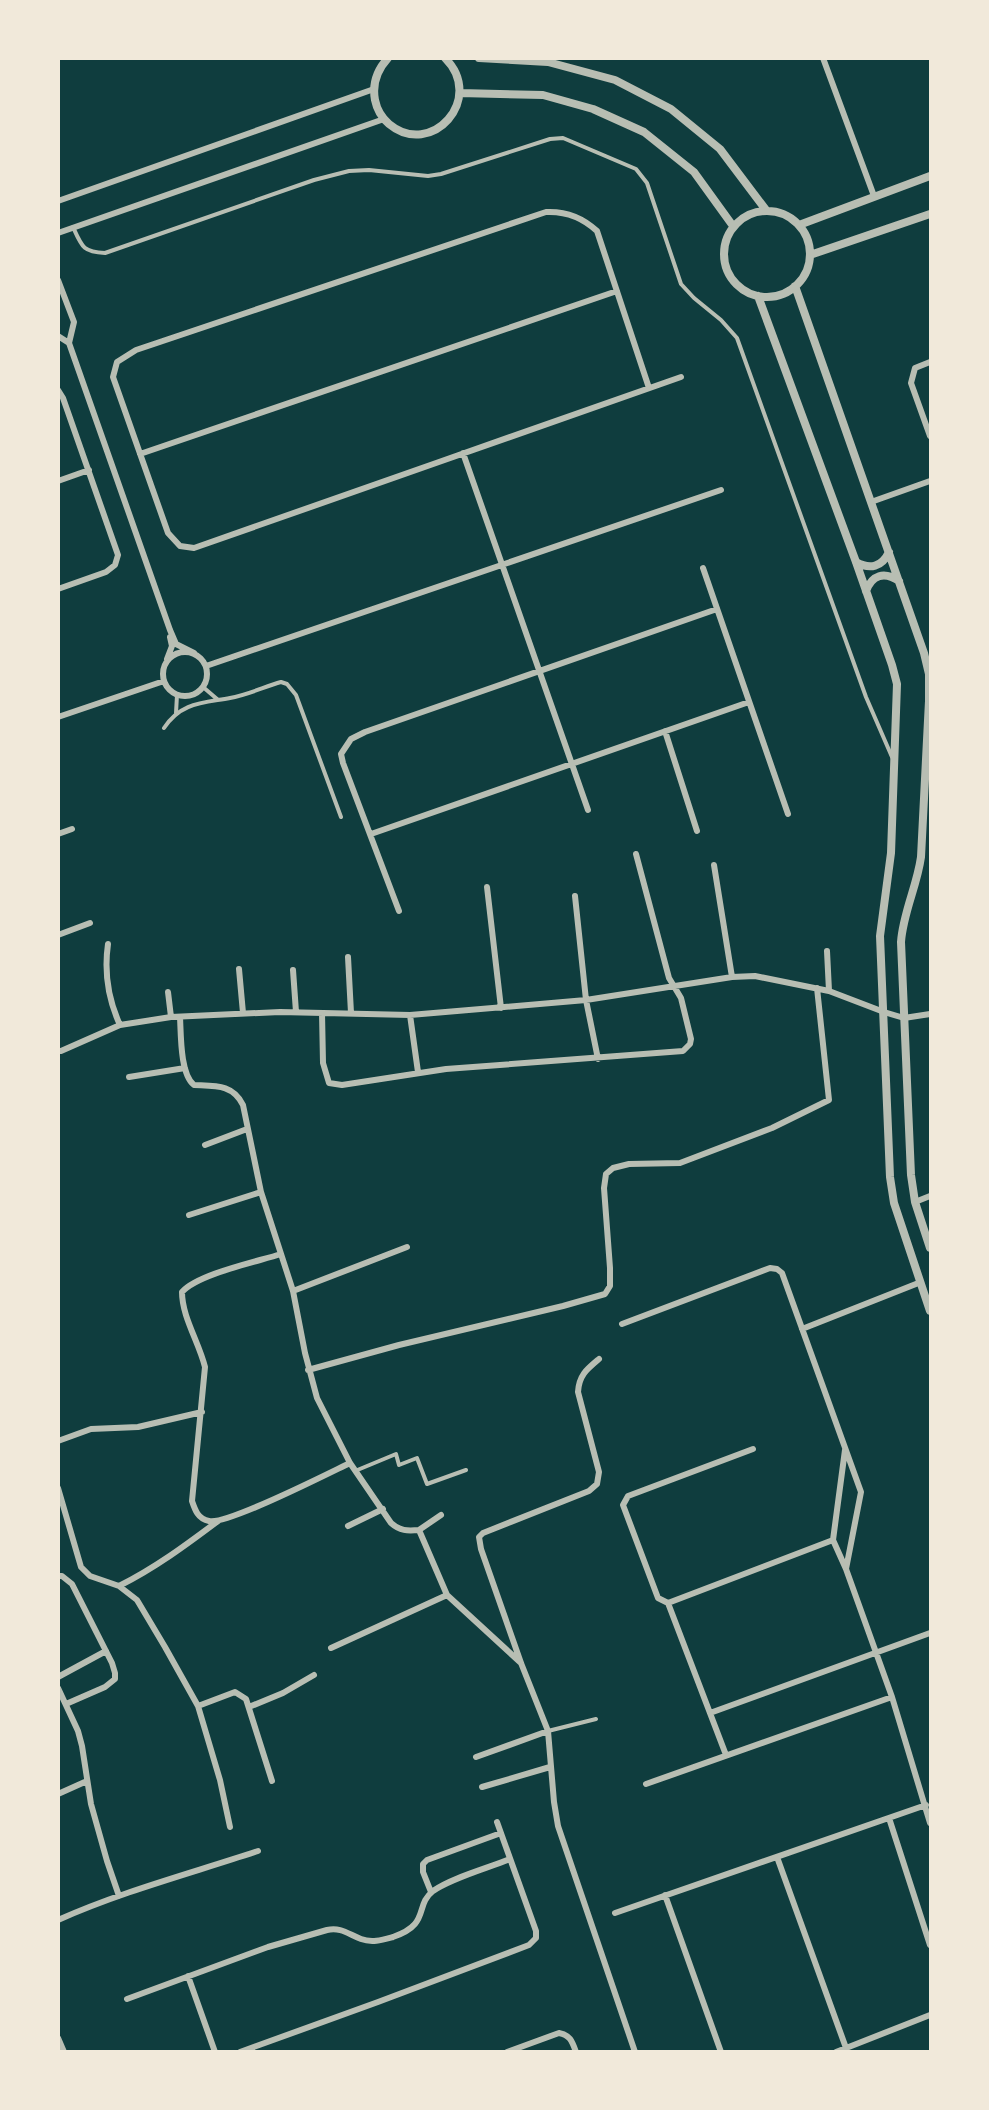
<svg xmlns="http://www.w3.org/2000/svg" width="989" height="2110" font-family="Barlow,sans-serif">
<style>
.lines{fill:none;stroke-linecap:round;stroke-linejoin:round}
.service{stroke:#b8beb3;stroke-width:4}
.minor{stroke:#b8beb3;stroke-width:6}
.tertiary{stroke:#b8beb3;stroke-width:8}
</style>
<rect width="100%" height="100%" fill="#0f3d3e"/>
<g class="lines">
<!-- service -->
<path class="service" d="M73 227C82 247 83 252 105 253L314 180 349 171 369 170 428 176 441 174 550 139 563 138 636 169 647 183 681 284 694 298 721 320 737 338 866 697 892 757
M203 687 217 699
M176 713 177 695
M164 728C181 702 203 703 230 698 247 695 264 687 281 682L287 684 296 695 341 817
M355 1471 396 1454 399 1465 417 1458 427 1484 466 1470
M548 1731 596 1719"/>
<!-- minor -->
<path class="minor" d="M823 58 874 196
M58 201 374 89
M58 233 384 119
M58 280 74 322 69 343 170 630 176 644 194 653
M58 336 69 343
M930 362 915 368 911 383 930 436
M649 388 597 231C582 217 566 211 546 212L136 350 117 362 113 377 168 533 180 546 194 548C356 491 519 434 681 377
M58 390 63 398 118 555 115 565 106 572 58 589
M463 453 588 810
M140 454 617 291
M58 481 89 470
M871 502 930 481
M703 568 788 814
M163 674a22 22 0 1 1 44 0a22 22 0 1 1-44 0Z
M167 659 172 646 170 637
M206 666 721 490
M58 717 164 681
M665 731 697 831
M58 834 72 829
M371 834 749 702
M714 865 732 977
M487 887 501 1008
M575 896 586 1000 598 1059
M399 911 343 763 341 754 351 739 365 732 717 609
M58 935 90 923
M108 944C104 972 108 999 120 1025
M827 951 829 991
M348 957 351 1013
M239 969 243 1013
M293 970 296 1012
M168 992 171 1017
M322 1013 323 1063 329 1083 342 1085 446 1069 683 1051 690 1044 691 1039 681 998 669 978 636 854
M410 1015 418 1072
M180 1017C181 1034 180 1074 194 1085 215 1086 233 1084 243 1105L261 1192 293 1291 305 1353 317 1398 350 1463 391 1523C400 1531 407 1531 419 1530L447 1595 521 1663
M61 1051 120 1025 171 1017 280 1012 410 1015 586 1000 732 977 755 976 829 991 884 1012 904 1018 930 1014
M129 1077 185 1068
M205 1145 247 1129
M915 1202 930 1196
M189 1215 261 1192
M281 1254C256 1262 198 1274 182 1292 182 1317 199 1342 205 1367L192 1501C195 1510 198 1519 209 1521 227 1525 327 1474 350 1463
M293 1291 407 1247
M622 1324 770 1268 777 1269 782 1273 861 1492 846 1569 892 1697 930 1823
M802 1329 921 1282
M599 1359C587 1369 579 1375 578 1392L599 1472 597 1484 589 1491 483 1533 479 1537 481 1549 521 1663 548 1731 554 1802 558 1826 635 2052
M308 1370 399 1345 563 1306 605 1294 610 1286V1268L604 1188 606 1174 613 1168 629 1164 680 1163 772 1128 829 1100 817 988
M58 1441 91 1429 138 1427 202 1412
M845 1450 833 1540 846 1569
M58 1488 81 1567 90 1576 119 1586 137 1600 165 1647 198 1706 220 1780 230 1827
M348 1526 383 1509
M419 1530 441 1515
M58 1576H62L72 1584 112 1663 115 1673V1679L105 1687 66 1704
M119 1586C155 1568 186 1545 218 1521
M668 1603 833 1540
M331 1648 447 1595
M58 1677 106 1651
M58 1688 78 1731 82 1746 91 1804 107 1861 119 1896
M198 1706 235 1692 246 1699 272 1781
M249 1707 283 1693 314 1675
M710 1713 930 1633
M726 1755 668 1603 658 1598 623 1505 628 1496 753 1449
M476 1757 548 1731
M646 1784 892 1697
M482 1787 550 1767
M58 1794 87 1781
M889 1818 930 1945
M777 1857 846 2048
M431 1892 423 1872V1864L427 1860 501 1833
M665 1895 721 2052
M615 1913 926 1805
M58 1920C123 1891 192 1873 258 1851
M188 1976 215 2052
M127 1999 268 1947 327 1930C341 1927 348 1934 361 1939 372 1943 382 1940 393 1937 431 1924 414 1906 433 1891 451 1878 488 1868 510 1859
M58 2038 64 2052
M240 2052 378 2002 529 1945 536 1938V1931L497 1822
M507 2052 559 2033C570 2035 572 2041 576 2052
M836 2052 930 2015"/>
<!-- tertiary -->
<path class="tertiary" d="M388 58C377 70 372 84 375 100 377 110 382 118 389 124 431 159 486 99 445 58
M479 58 548 62 615 80 671 109 720 149 766 210
M460 93 543 95 593 109 644 132 694 172 733 226
M724 254a43 43 0 1 1 86 0a43 43 0 1 1-86 0Z
M799 225 930 176
M810 255 930 214
M795 286 924 653 929 674V701L921 857C917 886 903 913 901 942L911 1175 915 1202 930 1248
M758 296 856 562 892 665 897 684 891 853 880 936 890 1177 894 1203 930 1311
M856 562C870 570 882 567 889 552
M866 591C872 575 884 571 899 581"/>
</g>
<!-- border -->
<rect width="989" height="2110" fill="none" stroke="#f1e9da" stroke-width="120"/>
</svg>
